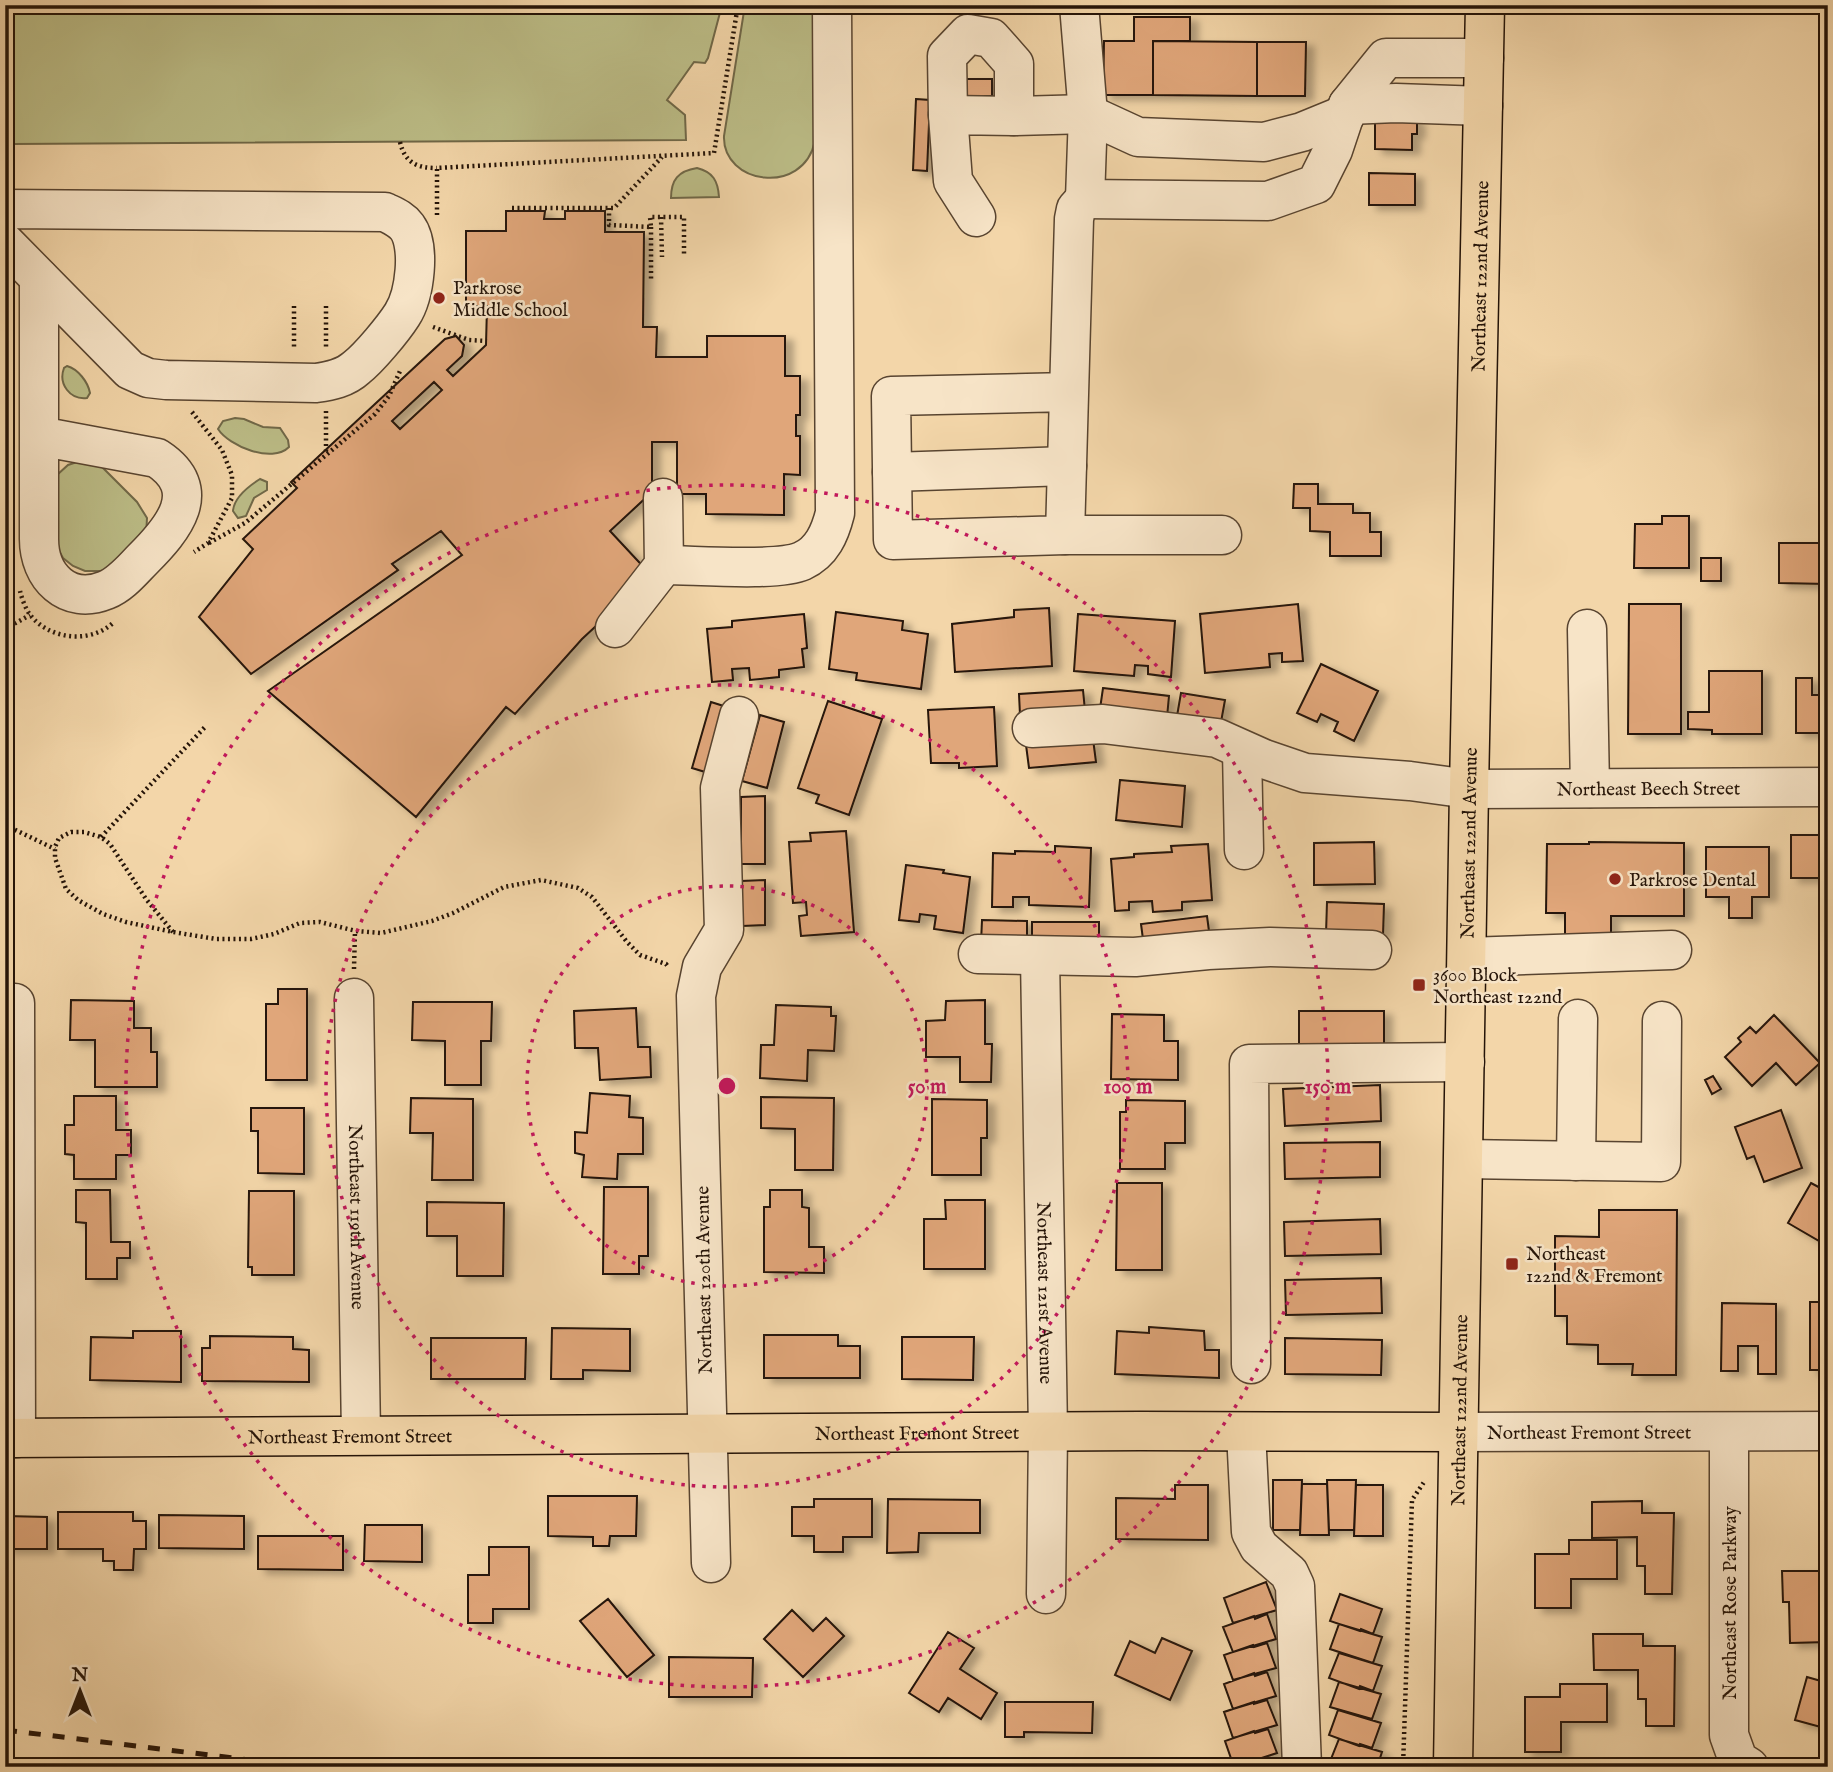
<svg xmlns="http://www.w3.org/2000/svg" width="1833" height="1772" font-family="'IM FELL English',serif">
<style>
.green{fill:#bcbd87;stroke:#706848;stroke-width:2}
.building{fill:#e0a67a;stroke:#251408;stroke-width:2;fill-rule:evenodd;filter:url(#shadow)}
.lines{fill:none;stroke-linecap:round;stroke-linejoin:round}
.minor-casing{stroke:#584430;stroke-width:41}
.major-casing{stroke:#251408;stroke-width:41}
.path{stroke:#251408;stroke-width:4.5;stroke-dasharray:2 3.5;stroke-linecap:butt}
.minor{stroke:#f7e4c7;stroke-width:38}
.major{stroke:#f3d6a9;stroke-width:38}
.rail{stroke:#251408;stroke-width:5;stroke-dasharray:12 12;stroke-linecap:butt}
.ring{fill:none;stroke:#c2185b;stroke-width:3.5;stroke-dasharray:3.5 7}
.poi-dot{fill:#8f2418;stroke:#f7e4c7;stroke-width:2.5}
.labels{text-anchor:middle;stroke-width:5;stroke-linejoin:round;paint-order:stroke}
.street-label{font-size:19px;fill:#251408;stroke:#f7e4c7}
.poi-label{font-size:19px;fill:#251408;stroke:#f7e4c7;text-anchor:start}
.centre{fill:#c2185b;stroke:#f7e4c7;stroke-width:3.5}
.ring-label{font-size:21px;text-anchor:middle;font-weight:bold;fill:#c2185b;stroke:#f7e4c7;stroke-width:5;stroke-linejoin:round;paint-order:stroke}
</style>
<defs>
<filter id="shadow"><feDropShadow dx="8" dy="4.5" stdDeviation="3.5" flood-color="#0004"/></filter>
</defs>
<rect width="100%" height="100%" fill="#f3d6a9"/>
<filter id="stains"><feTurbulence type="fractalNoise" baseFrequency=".00286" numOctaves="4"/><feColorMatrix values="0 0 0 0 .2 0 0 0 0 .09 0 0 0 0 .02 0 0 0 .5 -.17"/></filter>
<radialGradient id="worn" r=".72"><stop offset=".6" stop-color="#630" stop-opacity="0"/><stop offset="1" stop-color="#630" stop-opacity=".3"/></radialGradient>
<!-- green -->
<path class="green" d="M5 5H722L708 58 705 63 694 62 667 100 685 115 686 140 13 144 14 86 5 69Z
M745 5H815V141C803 197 722 184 724 136Z
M697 168C713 172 718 181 719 197L671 198C671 180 678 171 697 168Z
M67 366C78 369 88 382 90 393L87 398C70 400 58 384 64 368Z
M235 418 244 419 263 427 280 428 288 440 289 447C272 464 229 446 218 429L223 421Z
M80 461 101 466 137 502 147 518 146 536 105 571H85L73 566 63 558 57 547V475L68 465Z
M260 479 267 482V490L254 498 246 516 238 518 233 511C234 497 249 486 260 479Z"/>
<!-- building -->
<path class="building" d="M1134 17H1190V41H1153V95H1103L1104 41H1134Z
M1153 41 1257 42V96L1153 95Z
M1257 42H1306L1305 96H1257Z
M963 79H992V96H963Z
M916 99 930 100 927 171 913 170Z
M1410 114 1417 122V134H1412V150L1375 149V123Z
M1369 173 1415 174V205H1369Z
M506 211H545L544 219H565V211H605V232H644L643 327H657L656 357H707V336H785V376H800V415H796V436H800V475L784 474V515L706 514V494H677V442H652V492L610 531 651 575 582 639 515 714 506 707 416 817 268 691 462 555 441 531 392 564 398 570 251 674 199 617 253 549 243 539 297 488 291 482 445 339 456 336 464 345 462 356 447 370 453 376 486 345 487 306H466V231H506ZM434 382 442 390 400 429 392 421Z
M1294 484H1318V504H1353V513H1370V532H1381V556H1330V532L1310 531V508H1293Z
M1662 516H1689V568H1634L1635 524H1662Z
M1779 543H1828V584L1779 583Z
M1701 558H1721V581H1701Z
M1298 604 1303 661 1282 662V653L1269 654 1270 667 1205 673 1200 614Z
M1629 604H1681V734H1628Z
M1049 608 1052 666 955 672 952 624 1014 617V610Z
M836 612 903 621 902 630 928 634 921 689 856 680 857 673 829 669Z
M804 614 807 648 802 649 804 667 779 670V677L750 680 749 668 732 669 733 680 712 682 707 629 732 627V621Z
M1078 614 1175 621 1171 677 1148 674V666L1135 665 1134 676 1074 671Z
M1321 664 1378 691 1354 741 1334 731 1338 722 1321 714 1317 722 1297 713Z
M1709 671H1762V734H1712V730L1688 729V712H1709Z
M1796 678H1812V695H1828V733H1796Z
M1103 688 1169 696 1167 717 1100 709Z
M1083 690 1085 711 1020 715 1019 694Z
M1181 693 1225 700 1221 722 1177 716Z
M828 701 882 719 849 815 816 803 819 795 798 788Z
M711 702 733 709 715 775 692 768Z
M994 707 997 766 959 768V763H931L928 710Z
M760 715 784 722 767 788 742 781Z
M1093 739 1096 762 1029 768 1026 745Z
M1120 780 1185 786 1182 827 1116 820Z
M765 796V864H741V797Z
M846 831 854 932 801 936 799 916 807 915 806 902 793 903 789 842 811 841 810 833Z
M1791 835H1828V878H1791Z
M1374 842 1375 884 1314 885V843Z
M1589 842 1684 843V916H1611V937H1565V913H1546L1547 844H1589Z
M1208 844 1212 900 1182 902V910L1153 912 1152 901 1129 902V910L1115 911 1111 859 1134 857V854L1172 852 1171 846Z
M1055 846 1091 848 1089 907 1029 905V897H1013V907H992L993 853 1015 854V851L1055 852Z
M1706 847H1769V897H1752V918H1729V897H1706Z
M906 865 944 870 943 873 970 877 963 933 934 929 936 916 920 914 919 922 899 920Z
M765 880V925L742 926 741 881Z
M1327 902 1384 904 1383 935 1326 934Z
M1207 916 1210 939 1144 947 1141 924Z
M982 920 1027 921V945L981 943Z
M1032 922H1099V946H1032Z
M278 989H307V1080H266V1004H278Z
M71 1000 134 1001V1028H151V1052H157V1087H95V1040H70Z
M985 1000V1044H992L991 1082H960V1057H926V1021L945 1020 946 1001Z
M413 1002H492L491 1041H481V1085H445V1041L412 1040Z
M776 1005 831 1007V1016H836L834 1051 808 1050 807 1081 760 1078 761 1045H774Z
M636 1008 638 1047H650L651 1077 600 1080 598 1048H575L574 1011Z
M1299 1011H1384V1045H1299Z
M1112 1014 1164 1015V1041H1178V1080L1111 1079Z
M1774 1015 1820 1063 1796 1085 1776 1063 1752 1086 1725 1057 1741 1042 1738 1038 1750 1027 1756 1033Z
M1713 1076 1721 1089 1712 1094 1705 1080Z
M1380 1085 1381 1121 1285 1126 1283 1089Z
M590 1093 630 1096 629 1117 643 1118V1154H618L617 1179 582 1177 584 1155 575 1153V1132L587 1133Z
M74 1096H116V1130H131V1155H116V1179H74V1155L65 1154V1125H74Z
M761 1097 834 1098 833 1170H795V1129L761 1128Z
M411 1098 473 1099V1180H432L433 1133H410Z
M932 1099 987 1100V1138H981V1175H932Z
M1126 1100 1185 1101V1143H1165V1169H1120V1112H1126Z
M251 1108H304V1174L258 1173V1131H251Z
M1781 1110 1802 1168 1764 1182 1754 1156 1747 1159 1735 1127Z
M1380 1142V1177L1285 1179 1284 1143Z
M1117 1183H1162V1270H1116Z
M1811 1183 1828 1192 1826 1245 1788 1223Z
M604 1187H648V1256H639V1274H603Z
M76 1190H110L111 1242H130V1258H117V1279H86V1223L76 1222Z
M770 1190H802V1207L809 1208V1247H824V1273L764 1272V1207H770Z
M249 1191H294V1275H252V1267H248Z
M945 1200H985V1269H924V1219H946Z
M427 1202 504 1203 503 1276H457V1236H427Z
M1599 1210H1677L1676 1375H1632L1633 1364H1598V1345L1567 1344V1316H1555V1236L1599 1237Z
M1380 1219 1381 1254 1285 1256 1284 1222Z
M1381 1278 1382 1313 1286 1315 1285 1280Z
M1810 1302H1828L1826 1370H1810Z
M1722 1303 1776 1304V1374H1758V1346H1738V1371H1721Z
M1149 1327 1204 1331 1205 1350H1219V1378L1115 1374 1117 1331 1149 1333Z
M552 1328 630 1329V1371L583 1370V1379H551Z
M133 1331H181V1382L90 1380 91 1337 133 1338Z
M764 1335H838V1346H860V1378H764Z
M210 1336 293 1337V1349L309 1350V1382L202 1381V1348H210Z
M902 1337H974L973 1380 902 1379Z
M431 1338H526L525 1379H431Z
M1285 1338 1382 1340 1381 1375 1285 1374Z
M1273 1480H1302L1300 1530H1273Z
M1327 1480H1356L1354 1530H1329Z
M1302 1484H1327L1329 1535H1300Z
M1175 1485H1208V1540L1116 1539V1498L1175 1499Z
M1356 1485H1383V1536H1354Z
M548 1496H637L636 1536H610L609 1546H593V1537L548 1536Z
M814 1499H872V1537H843V1552H814V1536H792V1507H814Z
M888 1499 980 1500V1533H919L918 1552 887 1553Z
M1642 1501V1513H1674L1672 1594H1645V1566H1637V1537L1592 1538V1502Z
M58 1512H133V1521H146V1549H134L133 1570H114V1561H103V1549H58Z
M159 1515 244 1516V1549L159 1548Z
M5 1516 47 1517V1549H5Z
M365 1525H422V1562L364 1561Z
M258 1536H343V1570L258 1569Z
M1569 1540H1617V1579H1571V1608H1535V1554H1569Z
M489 1547H529V1609H493V1623H468V1575H489Z
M1782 1571H1828V1642L1790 1643 1789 1602H1783Z
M1266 1582 1277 1610 1233 1623 1224 1598Z
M1340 1594 1382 1609 1373 1634 1361 1629 1360 1631 1330 1621Z
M608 1599 654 1655 627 1677 580 1621Z
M792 1610 813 1631 826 1618 844 1636 803 1677 764 1639Z
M1267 1614 1276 1639 1233 1652 1223 1627 1254 1616 1255 1619Z
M1339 1624 1382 1637 1373 1663 1330 1649Z
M948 1632 974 1648 960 1669 997 1693 981 1719 948 1698 939 1712 909 1693Z
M1593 1634H1643V1646H1675L1674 1726H1646V1699H1638V1670H1594Z
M1162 1638 1192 1651 1170 1700 1115 1675 1130 1641 1155 1653Z
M1267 1643 1276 1668 1233 1680 1224 1655 1253 1645 1254 1647Z
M1339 1653 1382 1666 1373 1691 1360 1686 1359 1689 1329 1678Z
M669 1657 753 1658 752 1697H669Z
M1267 1672 1276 1696 1233 1709 1224 1684 1254 1673 1255 1676Z
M1807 1677 1828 1683V1729L1795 1720Z
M1339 1682 1381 1694 1372 1719 1330 1707Z
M1560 1684H1607V1722H1561V1752H1525V1697H1560Z
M1267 1700 1277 1725 1233 1738 1224 1712 1254 1702V1704Z
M1005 1702H1093L1092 1733 1024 1732V1737H1005Z
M1338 1710 1381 1723 1372 1748 1360 1744 1359 1746 1329 1735Z
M1268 1729 1277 1753 1234 1767 1225 1741 1254 1731 1255 1733Z
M1339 1739 1382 1752 1377 1767H1336L1329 1764Z"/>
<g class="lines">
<!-- minor casing -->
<g class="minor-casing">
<g id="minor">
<path d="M1079 5 1088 114 1085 199 1268 201 1316 184 1333 150 1348 105 1386 58H1484"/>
<path d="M1348 105 1396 103 1483 106"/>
<path d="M948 115 947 56 968 34 991 38 1014 64V116"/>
<path d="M5 209 385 212C393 216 401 219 407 227 421 246 415 295 402 315 393 329 369 358 356 368 345 378 331 381 316 383L166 380 148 378 130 370 5 243"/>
<path d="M976 217 953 181 948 115 1014 116 1088 114 1138 137 1264 142 1302 132 1346 114"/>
<path d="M39 278V539C39 576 67 606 106 590 121 584 132 570 143 559 173 529 206 490 157 458L39 436"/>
<path d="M1069 392 891 396 893 540 1065 535 1074 219 1076 209 1085 199"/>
<path d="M892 472 1067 466"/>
<path d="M1065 535H1222"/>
<path d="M664 565C695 565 777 572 802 561 822 552 830 533 835 513L832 5"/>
<path d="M615 628 664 565 663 498"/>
<path d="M1587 629 1590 788"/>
<path id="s1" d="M1032 728 1103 724 1217 738 1264 759 1305 773 1410 781 1469 789 1828 787"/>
<path d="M1242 750 1244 850"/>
<path d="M978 954 1135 957 1208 950 1270 947 1372 950"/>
<path id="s2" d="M1040 957 1048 1432 1046 1594"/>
<path d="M1467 957 1672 950"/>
<path id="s3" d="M354 998 361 1435"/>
<path d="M15 1003 16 1438"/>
<path d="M1464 1159 1661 1162 1662 1021"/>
<path d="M1576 1161 1578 1019"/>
<path d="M1251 1364 1249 1064 1465 1062"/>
<path d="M1246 1432 1251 1532 1259 1547 1289 1573 1295 1586 1302 1767"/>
<path id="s4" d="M1458 1432 1828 1431"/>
<path d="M1729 1432V1735L1738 1760 1749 1767"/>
<path d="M711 1563 696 996 702 967 724 930 720 788 739 716"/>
</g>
</g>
<!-- major casing -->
<g class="major-casing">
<g id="major">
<path id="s5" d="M5 1438 1140 1431 1458 1432"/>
<path id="s6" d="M1453 1767 1469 789 1485 5"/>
</g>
</g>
<!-- path -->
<path class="path" d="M400 142C405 163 417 168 437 168
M512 208H614L662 157
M609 208V225L651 227 650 217H684V257
M437 215V168L714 153 738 5
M661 217 662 257
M651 227V279
M294 306V350
M326 306V350
M433 327 469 340 487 341
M326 411V455
M192 412 222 450 232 475V498L208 543 194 552
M209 543 245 523 375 414 389 396 400 371
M20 591C22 599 26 610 31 616 51 640 91 644 114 622
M5 629 30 615
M5 825 55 849
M101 837 205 727
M173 932 146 899 110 844 101 837 84 832H71L59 838 55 847V858L66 889 78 900 103 914 126 922 173 932 216 939H251L274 934 300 923 320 922 356 931 381 933 432 921 453 913 504 887 541 880 578 888 592 897 627 942 640 955 666 964 669 968
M354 969 355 931
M1403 1767 1412 1500 1424 1482"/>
<!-- minor -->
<use href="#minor" class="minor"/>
<!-- major -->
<use href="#major" class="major"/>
<!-- rail -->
<path class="rail" d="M5 1730 307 1767"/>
</g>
<!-- distance rings -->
<g class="ring">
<circle cx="727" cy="1086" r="200"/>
<circle cx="727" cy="1086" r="401"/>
<circle cx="727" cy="1086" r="601"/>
</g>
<!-- markers -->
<g class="poi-dot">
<circle cx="439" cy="298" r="7"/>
<circle cx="1615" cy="879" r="7"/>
<rect x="1412" y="978" width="14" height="14" rx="3.5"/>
<rect x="1505" y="1257" width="14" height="14" rx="3.5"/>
</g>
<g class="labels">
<!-- street labels -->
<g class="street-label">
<text dy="7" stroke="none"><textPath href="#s6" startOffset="1491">Northeast 122nd Avenue</textPath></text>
<text dy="7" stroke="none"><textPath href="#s1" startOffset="625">Northeast Beech Street</textPath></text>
<text dy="7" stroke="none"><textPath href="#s6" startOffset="924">Northeast 122nd Avenue</textPath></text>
<text dy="7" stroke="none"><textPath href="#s3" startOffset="219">Northeast 119th Avenue</textPath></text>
<text transform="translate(703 1280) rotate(-91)" y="7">Northeast 120th Avenue</text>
<text dy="7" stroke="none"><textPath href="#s2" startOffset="336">Northeast 121st Avenue</textPath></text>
<text dy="7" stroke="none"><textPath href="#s6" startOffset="357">Northeast 122nd Avenue</textPath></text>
<text dy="7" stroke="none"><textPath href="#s4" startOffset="131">Northeast Fremont Street</textPath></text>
<text dy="7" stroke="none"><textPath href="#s5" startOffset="912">Northeast Fremont Street</textPath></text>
<text dy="7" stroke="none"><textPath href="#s5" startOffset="345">Northeast Fremont Street</textPath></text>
<text transform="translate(1729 1603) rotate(-90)" y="7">Northeast Rose Parkway</text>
</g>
<!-- poi labels -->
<g class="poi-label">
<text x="453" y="294">Parkrose<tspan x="453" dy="22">Middle School</tspan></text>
<text x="1629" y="886">Parkrose Dental</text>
<text x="1433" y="981">3600 Block<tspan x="1433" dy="22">Northeast 122nd</tspan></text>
<text x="1526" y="1260">Northeast<tspan x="1526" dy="22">122nd &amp; Fremont</tspan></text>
</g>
</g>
<circle cx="727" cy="1086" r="10" class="centre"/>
<g class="ring-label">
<text x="927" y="1093">50 m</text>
<text x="1128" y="1093">100 m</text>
<text x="1328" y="1093">150 m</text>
</g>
<!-- margin -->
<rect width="1833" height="1772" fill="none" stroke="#f3d6a9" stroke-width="28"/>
<rect x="7" y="7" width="1819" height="1758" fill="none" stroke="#251408" stroke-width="3.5"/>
<rect x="14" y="14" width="1805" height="1744" fill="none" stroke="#251408" stroke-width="2"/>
<!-- north arrow -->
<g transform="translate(80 1691)" stroke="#f7e4c7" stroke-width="5" paint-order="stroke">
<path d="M0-5L12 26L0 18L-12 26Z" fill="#251408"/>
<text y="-10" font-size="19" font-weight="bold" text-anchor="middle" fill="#251408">N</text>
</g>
<rect width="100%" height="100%" filter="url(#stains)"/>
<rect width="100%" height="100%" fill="url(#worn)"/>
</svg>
